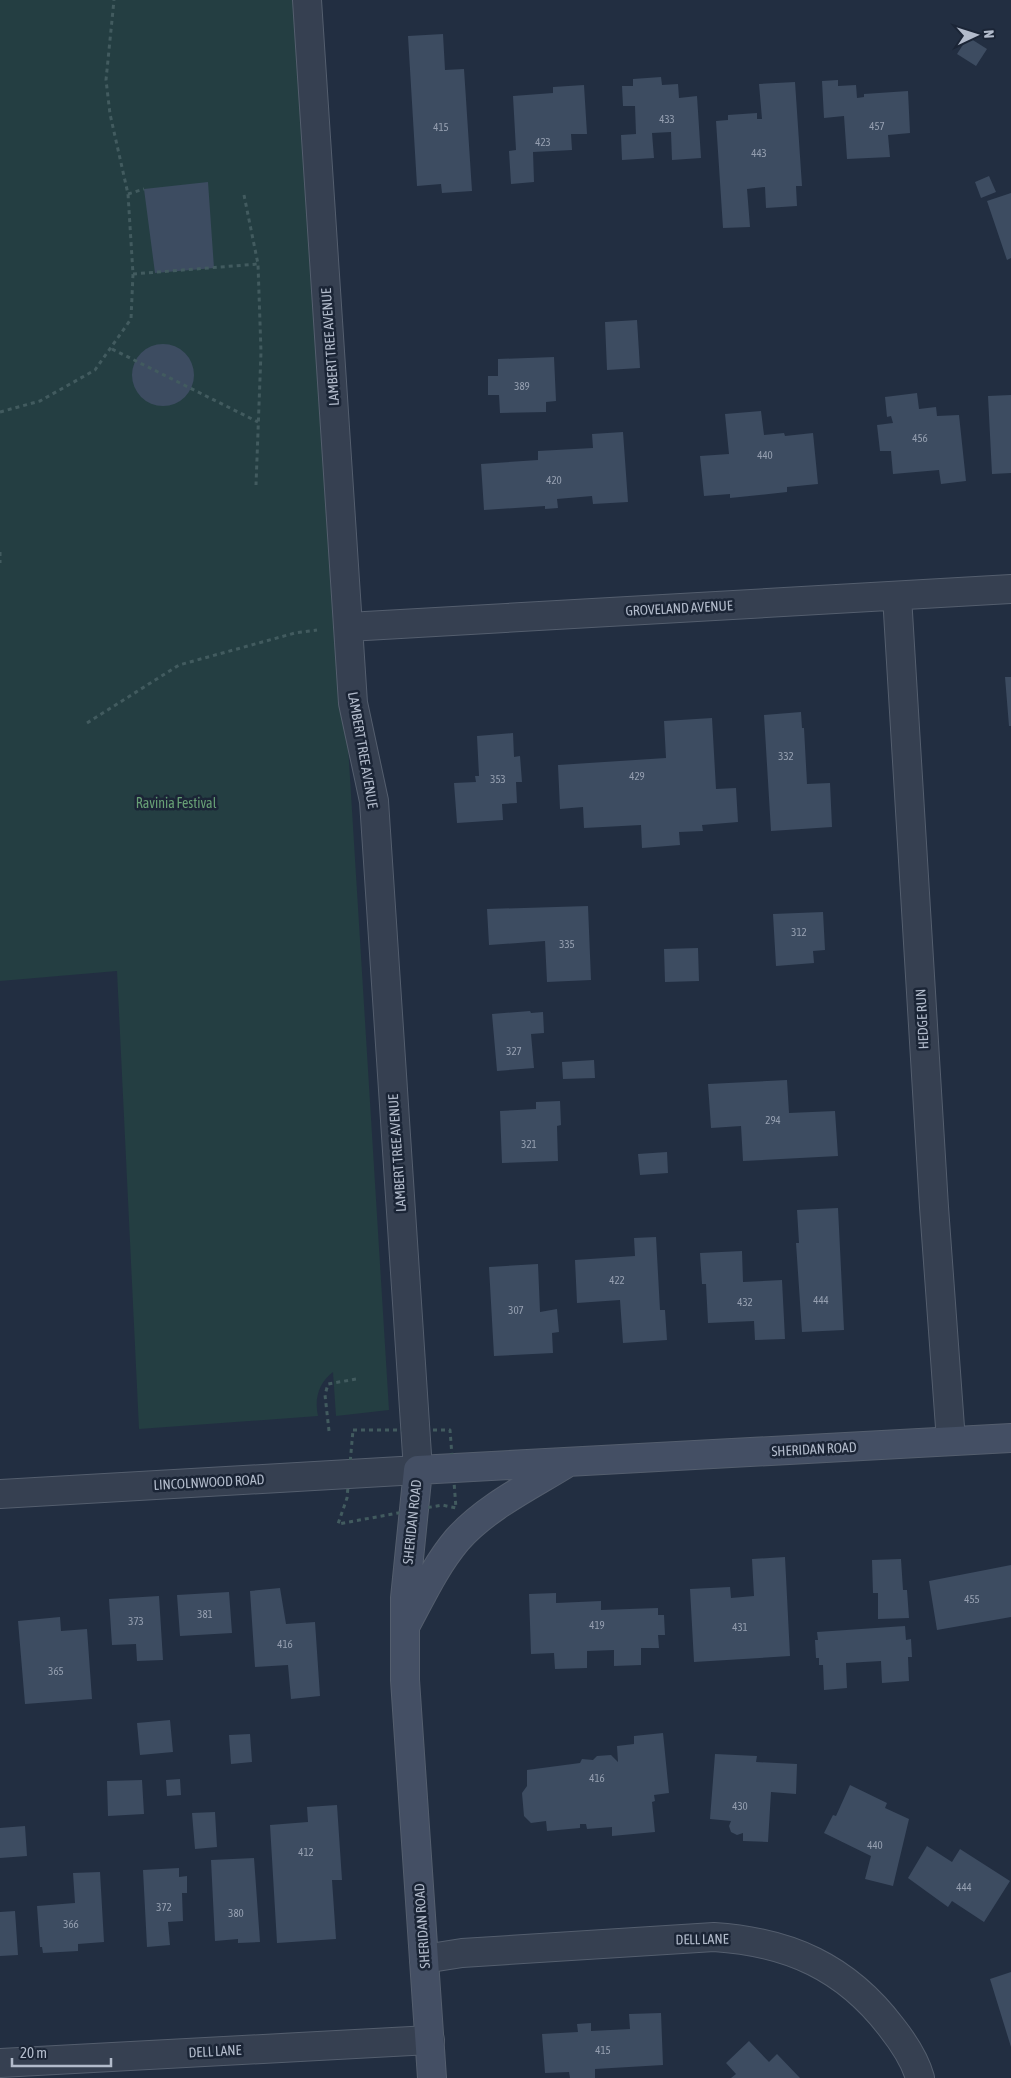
<svg xmlns="http://www.w3.org/2000/svg" width="1011" height="2078" font-family="'Asap Condensed',sans-serif">
<style>
.green{fill:#243e42}
.building{fill:#3d4c61}
.lines{fill:none;stroke-linecap:round;stroke-linejoin:round}
.street-casing{stroke:#545e6e;stroke-width:30}
.secondary-casing{stroke:#545e6e;stroke-width:30}
.path{stroke:#425b5f;stroke-width:3;stroke-dasharray:4 4;stroke-linecap:butt}
.street{stroke:#364051;stroke-width:28}
.secondary{stroke:#444f64;stroke-width:28}
.labels{text-anchor:middle;stroke-width:5;stroke-linejoin:round;paint-order:stroke}
.number-label{font-size:11px;fill:#959fb0}
.street-label{font-size:14px;fill:#b2bbcb;stroke:#1b2536}
.park-label{font-size:14px;fill:#679f75;stroke:#1b2536}
</style>
<rect width="100%" height="100%" fill="#222e41"/>
<!-- green -->
<path class="green" d="M0 0H302L389 1410 336 1416 333 1372C319 1383 314 1398 318 1416L139 1429 117 971 0 981Z"/>
<!-- building -->
<path class="building" d="M443 34 445 70 464 69 472 191 442 193 441 184 417 186 408 36Z
M968 37 987 49 976 66 957 54Z
M661 77 662 85 678 84 679 98 697 96 701 158 672 160 671 132 652 133 654 158 622 160 621 135 636 134 635 106H623L622 86H633V79Z
M838 80V86L856 85 857 98 864 97V94L908 91 910 133 888 135 890 157 847 159 844 116 824 118 822 81Z
M795 82 802 186H796L797 206 766 208 765 187 747 189 750 227 723 228 716 121 728 120V115L757 113V119H762L759 84Z
M584 85 587 134H571L572 150 533 152 534 182 511 184 509 151 516 150 513 96 553 93V87Z
M989 176 996 192 981 198 975 182Z
M208 182 214 268 155 273 144 189Z
M1011 193V258L1007 260 987 201Z
M637 320 640 368 607 370 605 322Z
M132 375a31 31 0 1 1 62 0a31 31 0 1 1-62 0Z
M554 357 556 401 546 402V412L500 413 499 395H488V376H498V359Z
M917 393 919 409 936 407 937 416 959 415 966 481 941 484 939 470 893 474 891 451H880L877 425 893 423 891 416 887 417 885 397Z
M1011 395V473L992 474 988 396Z
M761 411 764 435 784 433 785 436 813 433 818 484 787 487V492L730 498V494L704 496 700 456 729 454 725 414Z
M623 432 628 502 593 504 592 496 557 499 558 508 545 509V506L484 510 481 464 538 460V451L593 448 592 434Z
M1005 677H1011V726H1009Z
M801 712 802 728H804L807 784 830 783 832 827 771 831 764 715Z
M712 718 716 789 736 788 738 822 702 825 703 831 679 832 680 845 642 848 641 825 584 828 583 807 560 809 558 765 666 758 664 721Z
M513 733 514 757 520 756 522 782H516L517 803 502 804 503 820 457 823 454 783 476 782 475 776H479L477 736Z
M588 906 591 980 547 982 545 941 489 945 487 909Z
M823 912 825 950 813 951 814 963 776 966 773 914Z
M698 948 699 981 665 982 664 949Z
M530 1011 531 1013 543 1012 544 1033 531 1034 534 1068 497 1071 492 1014Z
M594 1060 595 1078 563 1079 562 1062Z
M787 1080 789 1113 835 1111 838 1156 743 1161 741 1126 711 1128 708 1084Z
M560 1101 561 1125 557 1126 558 1161 502 1163 500 1111 536 1109V1102Z
M667 1152 668 1173 640 1175 638 1154Z
M838 1208 844 1330 802 1332 796 1243H799L797 1210Z
M656 1237 660 1310H665L667 1340 623 1343 620 1300 577 1303 575 1260 635 1256 634 1238Z
M742 1251 743 1282 782 1280 785 1339 755 1340 754 1321 708 1323 706 1284H702L700 1253Z
M538 1264 540 1312 557 1309 559 1332 552 1333 553 1353 494 1356 489 1267Z
M785 1557 790 1656 694 1662 690 1589 730 1587 731 1598 754 1596 752 1559Z
M901 1559 903 1590H907L909 1618 878 1619V1593H873L872 1560Z
M1011 1565V1617L937 1630 929 1581Z
M280 1588 286 1624 315 1622 320 1696 291 1699 288 1665 255 1667 250 1591Z
M229 1592 232 1633 180 1636 177 1595Z
M556 1593V1603L601 1601V1610L658 1608V1615H664L665 1635H658L659 1648H641V1665L614 1666V1650L587 1651V1668L555 1669 554 1653 531 1654 529 1594Z
M159 1596 163 1660 137 1661 136 1644 112 1645 109 1599Z
M60 1617 61 1631 87 1629 92 1699 25 1704 18 1621Z
M905 1626 906 1640 911 1639 912 1657H908L909 1681 882 1683 881 1661 846 1663 847 1688 824 1690 823 1665H819V1658H816L815 1640H818L817 1632Z
M170 1720 173 1752 140 1755 137 1723Z
M663 1733 669 1793 654 1795 655 1801 652 1802 655 1832 612 1836V1827L587 1829 586 1824H580V1828L547 1831 546 1821 531 1823 524 1816 522 1793 527 1786V1770L580 1763 582 1759 593 1760 597 1756 611 1755 618 1762 617 1746 634 1744V1736Z
M250 1734 252 1762 231 1764 229 1735Z
M715 1754 757 1756 756 1762 797 1764 796 1794 771 1792 768 1842 743 1841V1833L737 1835 731 1832 729 1826 731 1821 710 1819Z
M180 1779 181 1795 167 1796 166 1780Z
M142 1780 144 1814 108 1816 107 1781Z
M850 1785 887 1803 885 1808 909 1819 893 1886 865 1879 871 1856 824 1833 833 1815 836 1816Z
M337 1805 342 1880H332L336 1939 277 1943 270 1825 308 1822 307 1807Z
M215 1812 217 1847 195 1849 192 1813Z
M25 1826 27 1856 0 1858V1828Z
M927 1846 952 1862 960 1849 1010 1881 984 1922 952 1901 948 1907 908 1878Z
M254 1858 260 1942 238 1943V1939L215 1941 211 1860Z
M179 1868V1877L187 1876V1893H182L183 1921 168 1922 170 1945 147 1947 143 1870Z
M100 1872 104 1942 78 1944V1951L43 1953 42 1947H40L37 1906 75 1903 73 1873Z
M15 1911 18 1955 0 1956V1912Z
M1011 1972V2047L990 1979Z
M661 2013 663 2065 595 2069V2078H570L569 2072 545 2073 542 2034 578 2032 577 2024 591 2023V2031L630 2029 629 2014Z
M749 2041 769 2062 777 2054 800 2078H731L736 2074 726 2063Z"/>
<g class="lines">
<!-- street casing -->
<g class="street-casing">
<path id="street" d="M897 596 934 1207 951 1441
M348 627 1011 589
M0 1494 418 1470 374 801 353 703 307 0
M424 1959 462 1953 714 1937C789 1942 846 1967 892 2028 903 2042 915 2060 920 2078
M0 2063 430 2040"/>
</g>
<!-- secondary casing -->
<g class="secondary-casing">
<path id="secondary" d="M407 1623C422 1595 436 1565 457 1540 486 1507 530 1486 567 1463
M432 2078 405 1680V1598L418 1470 1011 1438"/>
</g>
<!-- path -->
<path class="path" d="M128 194 144 189
M244 195 258 264 261 352 256 485
M133 274 258 264
M112 349 258 422
M0 412 40 401 95 370 131 319 133 274 128 194 110 114 106 80 114 0
M0 552V563
M87 723 179 665 295 633 317 630
M353 1430H450L456 1508 442 1505 338 1524 347 1498Z
M329 1431 325 1395 328 1384 356 1379"/>
<!-- street -->
<use href="#street" class="street"/>
<!-- secondary -->
<use href="#secondary" class="secondary"/>
</g>
<g class="labels">
<!-- number labels -->
<g class="number-label">
<text x="667" y="123">433</text>
<text x="877" y="130">457</text>
<text x="441" y="131">415</text>
<text x="543" y="146">423</text>
<text x="759" y="157">443</text>
<text x="522" y="390">389</text>
<text x="920" y="442">456</text>
<text x="765" y="459">440</text>
<text x="554" y="484">420</text>
<text x="786" y="760">332</text>
<text x="637" y="780">429</text>
<text x="498" y="783">353</text>
<text x="799" y="936">312</text>
<text x="567" y="948">335</text>
<text x="514" y="1055">327</text>
<text x="773" y="1124">294</text>
<text x="529" y="1148">321</text>
<text x="617" y="1284">422</text>
<text x="821" y="1304">444</text>
<text x="745" y="1306">432</text>
<text x="516" y="1314">307</text>
<text x="972" y="1603">455</text>
<text x="205" y="1618">381</text>
<text x="136" y="1625">373</text>
<text x="597" y="1629">419</text>
<text x="740" y="1631">431</text>
<text x="285" y="1648">416</text>
<text x="56" y="1675">365</text>
<text x="597" y="1782">416</text>
<text x="740" y="1810">430</text>
<text x="875" y="1849">440</text>
<text x="306" y="1856">412</text>
<text x="964" y="1891">444</text>
<text x="164" y="1911">372</text>
<text x="236" y="1917">380</text>
<text x="71" y="1928">366</text>
<text x="603" y="2054">415</text>
</g>
<!-- street labels -->
<g class="street-label">
<text transform="translate(330 347) rotate(-94)" y="5">LAMBERT TREE AVENUE</text>
<text transform="translate(679 608) rotate(-3)" y="5">GROVELAND AVENUE</text>
<text transform="translate(363 750) rotate(80)" y="5">LAMBERT TREE AVENUE</text>
<text transform="translate(922 1019) rotate(-93)" y="5">HEDGE RUN</text>
<text transform="translate(397 1153) rotate(-94)" y="5">LAMBERT TREE AVENUE</text>
<text transform="translate(814 1449) rotate(-3)" y="5">SHERIDAN ROAD</text>
<text transform="translate(209 1482) rotate(-3)" y="5">LINCOLNWOOD ROAD</text>
<text transform="translate(412 1522) rotate(-84)" y="5">SHERIDAN ROAD</text>
<text transform="translate(422 1926) rotate(-94)" y="5">SHERIDAN ROAD</text>
<text transform="translate(702 1939) rotate(-1)" y="5">DELL LANE</text>
<text transform="translate(215 2051) rotate(-3)" y="5">DELL LANE</text>
</g>
<!-- park labels -->
<g class="park-label">
<text x="176" y="808">Ravinia Festival</text>
</g>
</g>
<!-- north arrow -->
<g transform="translate(976 35) rotate(86)" stroke="#1b2536" stroke-width="4" paint-order="stroke">
<path d="M0-4L9 19L0 12L-9 19Z" fill="#b2bbcb"/>
<text y="-8" font-size="14" font-weight="bold" text-anchor="middle" fill="#b2bbcb">N</text>
</g>
<!-- scale -->
<path d="M12 2058v8h99v-8" fill="none" stroke="#b2bbcb" stroke-width="2.5"/>
<text x="20" y="2058" font-size="15" fill="#b2bbcb" stroke="#1b2536" stroke-width="4" paint-order="stroke">20 m</text>
</svg>
